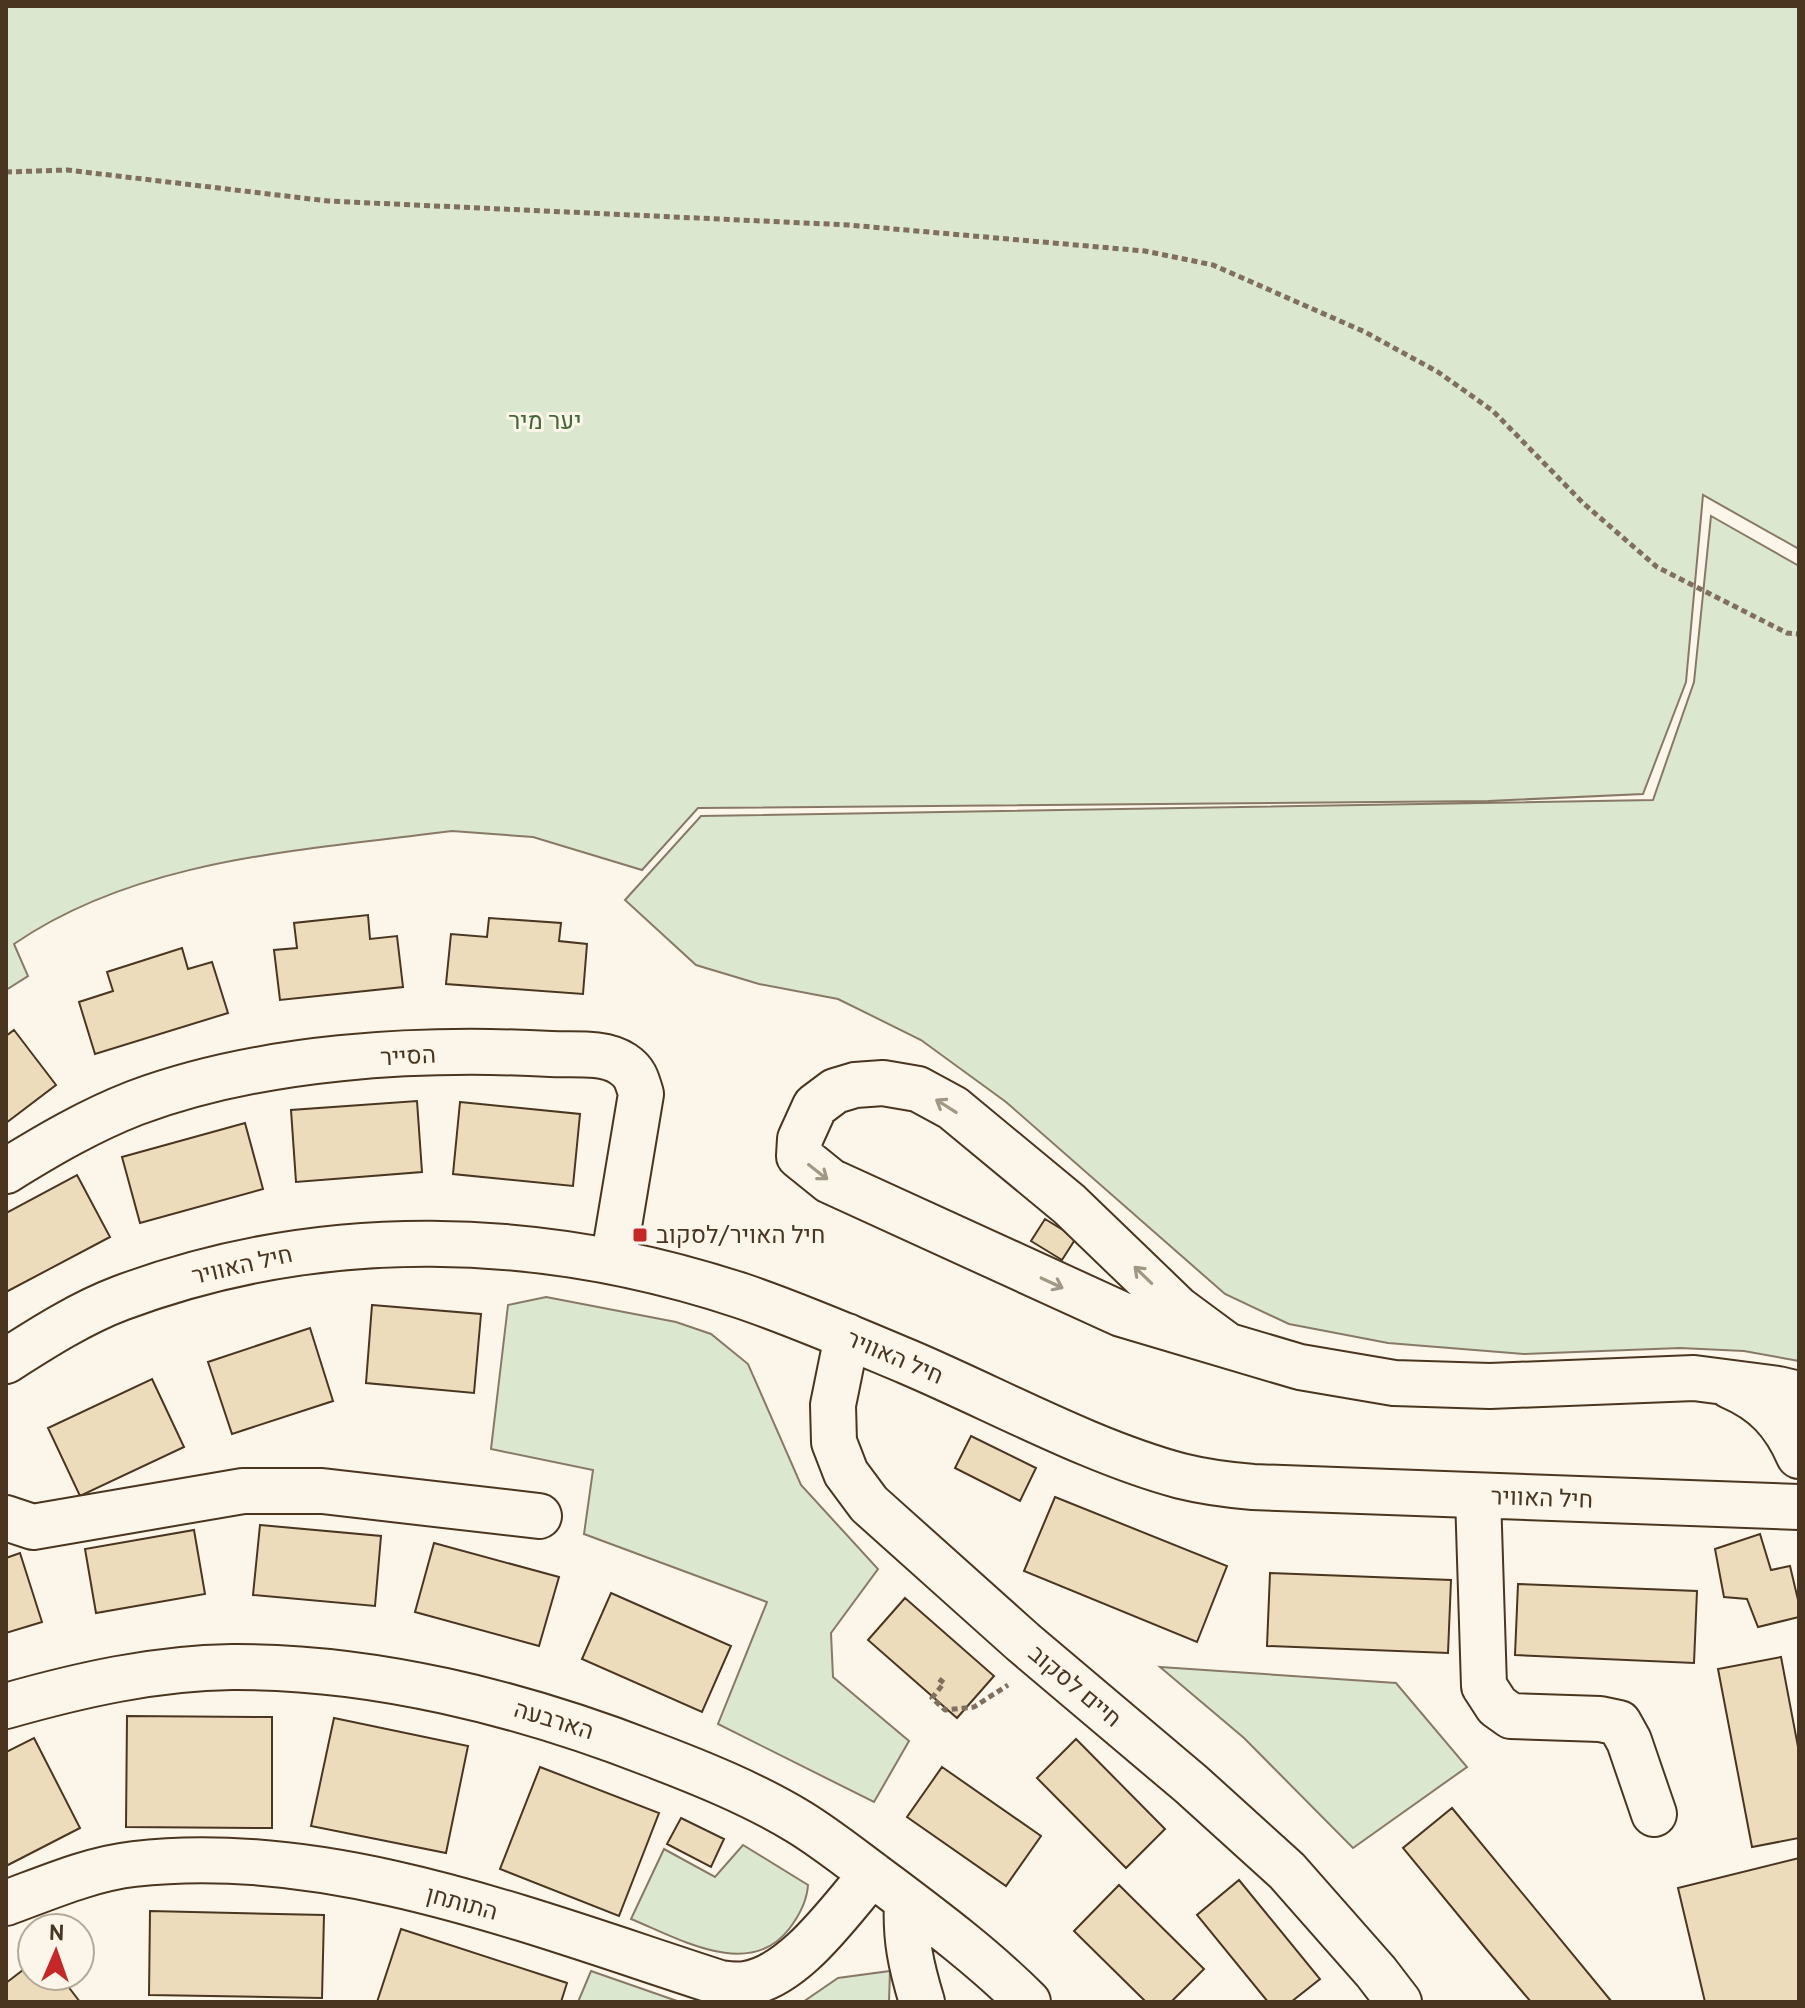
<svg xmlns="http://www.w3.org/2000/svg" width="1805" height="2008" font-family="Overpass,Heebo,sans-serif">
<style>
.green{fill:#dce7d0;stroke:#887966;stroke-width:2}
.building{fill:#ecdcbc;stroke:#4a3520;stroke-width:2}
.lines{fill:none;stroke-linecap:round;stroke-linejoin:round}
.minor-casing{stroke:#4a3520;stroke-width:48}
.path{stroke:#7f6f5c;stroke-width:5;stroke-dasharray:6 4;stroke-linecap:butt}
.minor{stroke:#fbf6e9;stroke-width:44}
.oneway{stroke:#a29684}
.poi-dot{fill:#c62828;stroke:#fbf6e9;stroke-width:3}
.labels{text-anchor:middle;stroke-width:6;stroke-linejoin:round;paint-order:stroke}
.park-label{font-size:24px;fill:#436837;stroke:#fbf6e9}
.street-label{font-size:24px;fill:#4a3520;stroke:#fbf6e9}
.poi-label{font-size:24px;fill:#4a3520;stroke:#fbf6e9;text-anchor:start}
</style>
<rect width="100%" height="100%" fill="#fbf6e9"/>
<!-- green -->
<path class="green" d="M6 6H1799V549L1703 495 1686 682 1643 794 1488 801 698 808 642 870 533 837 452 831 419 835C282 852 132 863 14 944L28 976 6 990Z
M1711 516 1799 566V1361L1744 1351 1680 1348 1524 1354 1388 1343 1289 1324 1225 1294 1006 1102 921 1040 838 999 759 984 696 965 625 900 701 816 1653 800 1694 682Z
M546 1297 676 1322 711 1334 748 1364 801 1485 878 1569 831 1633 833 1677 909 1741 874 1802 718 1724 767 1602 584 1534 593 1470 491 1449 508 1305Z
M1160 1667 1396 1683 1467 1767 1353 1848 1244 1738Z
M743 1845 808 1885C807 1901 799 1916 789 1929 749 1981 678 1938 631 1919L664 1849 715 1877Z
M591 1971 680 2002H578Z
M890 1971 889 2002H803L838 1978Z"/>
<!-- building -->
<path class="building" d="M368 915 370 939 397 936 403 987 280 1000 274 950 297 948 294 923Z
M489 918 561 923 559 941 587 944 583 994 446 984 451 934 487 937Z
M182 948 188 969 212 962 228 1013 95 1054 79 1002 113 991 107 972Z
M14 1030 56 1085 6 1123V1036Z
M417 1101 422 1172 296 1182 291 1110Z
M460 1102 580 1114 573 1186 453 1174Z
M245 1123 263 1189 140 1223 122 1157Z
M77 1175 110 1237 6 1292V1213Z
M1045 1219 1076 1238 1062 1260 1031 1241Z
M372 1305 481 1314 474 1393 366 1383Z
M310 1328 333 1401 232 1434 208 1362Z
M152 1379 184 1447 80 1496 48 1428Z
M971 1436 1036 1468 1020 1501 955 1468Z
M1055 1497 1227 1566 1197 1642 1024 1571Z
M260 1525 381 1536 375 1606 253 1595Z
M194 1530 205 1594 96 1613 85 1549Z
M1760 1534 1771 1570 1790 1566 1799 1604V1617L1758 1627 1747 1599 1724 1597 1715 1549Z
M434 1543 559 1577 539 1646 415 1612Z
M20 1553 42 1622 6 1633V1558Z
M1270 1573 1451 1580 1448 1653 1267 1646Z
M1518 1584 1697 1591 1694 1663 1515 1655Z
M611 1593 731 1646 702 1712 582 1659Z
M905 1598 994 1676 957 1718 868 1640Z
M1781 1657 1799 1752V1838L1752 1847 1718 1669Z
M127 1716 272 1717V1828L126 1827Z
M334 1718 468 1746 446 1853 311 1826Z
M34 1738 80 1828 6 1866V1752Z
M1076 1739 1165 1829 1126 1868 1037 1778Z
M540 1767 659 1813 619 1916 500 1869Z
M942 1767 1041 1836 1006 1886 907 1817Z
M1452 1808 1612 2002H1531L1487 1950 1403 1848Z
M681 1818 724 1839 711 1867 667 1844Z
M1799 1858V2002H1705L1678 1888Z
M1239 1880 1320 1979 1291 2002H1268L1197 1915Z
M1119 1885 1204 1969 1171 2002H1146L1074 1931Z
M150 1911 324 1915 322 1998 149 1995Z
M401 1929 567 1983 561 2002H377Z
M32 1963V1976H60L80 2002H6V1983Z"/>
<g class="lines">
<!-- minor casing -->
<g class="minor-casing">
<path id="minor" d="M6 1171C48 1145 89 1121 135 1103 261 1056 417 1047 551 1054 572 1055 604 1051 623 1064 635 1072 637 1080 641 1094L613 1262
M847 1336 833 1405 834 1442 846 1473 869 1504 1023 1642 1191 1784 1287 1871 1376 1972 1399 2002
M1224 1343 1178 1309 1069 1204 953 1108 918 1089 883 1083 855 1085 835 1091 815 1106 800 1139 799 1156 830 1181 1121 1314 1300 1367 1394 1383 1490 1386 1694 1378 1778 1389 1799 1394
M6 1361C42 1338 81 1313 121 1298 322 1223 540 1229 742 1296 798 1315 853 1339 908 1362 995 1399 1091 1452 1181 1476 1205 1482 1229 1485 1253 1487L1799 1507
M1730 1386C1765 1401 1784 1422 1799 1456
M1478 1496 1484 1686 1497 1706 1511 1716 1600 1719 1619 1723 1629 1741 1654 1814
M6 1518 33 1527 243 1491H322L539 1516
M6 1706C80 1685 155 1668 232 1667 373 1666 520 1703 651 1754 701 1773 753 1794 799 1822 830 1841 859 1865 888 1886 936 1922 985 1959 1028 2002
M907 1901C905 1939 911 1966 922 2002
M6 1903C47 1888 90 1869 134 1864 329 1841 537 1924 720 1983 728 1984 737 1985 745 1984 795 1977 840 1910 872 1874"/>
</g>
<!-- path -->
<path class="path" d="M6 172 67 170 328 201 849 225 1145 251 1213 265 1365 332 1438 372 1493 411 1583 503 1657 567 1787 633 1799 634
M939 1679 944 1683 932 1698 945 1710 974 1707 1008 1685"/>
<!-- minor -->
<use href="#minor" class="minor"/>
</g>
<!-- one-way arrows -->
<defs><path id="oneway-shaft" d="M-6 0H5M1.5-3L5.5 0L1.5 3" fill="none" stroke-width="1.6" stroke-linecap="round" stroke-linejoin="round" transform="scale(2)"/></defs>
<g class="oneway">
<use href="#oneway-shaft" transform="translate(946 1106) rotate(-148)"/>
<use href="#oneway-shaft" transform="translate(818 1172) rotate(38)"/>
<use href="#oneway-shaft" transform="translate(1143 1275) rotate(-136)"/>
<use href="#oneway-shaft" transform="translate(1052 1283) rotate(25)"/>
</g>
<!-- markers -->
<rect class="poi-dot" x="632" y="1227" width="16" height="16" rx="4"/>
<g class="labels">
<!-- park labels -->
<g class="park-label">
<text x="545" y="429">יער מיר</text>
</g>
<!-- street labels -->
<g class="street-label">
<text transform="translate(408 1056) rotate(-3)" y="8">הסייר</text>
<text transform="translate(242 1265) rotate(-13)" y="8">חיל האוויר</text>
<text transform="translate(895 1357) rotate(23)" y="8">חיל האוויר</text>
<text transform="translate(1542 1498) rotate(2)" y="8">חיל האוויר</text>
<text transform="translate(1075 1686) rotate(40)" y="8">חיים לסקוב</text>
<text transform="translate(554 1720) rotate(17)" y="8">הארבעה</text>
<text transform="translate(462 1903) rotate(15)" y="8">התותחן</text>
</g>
<!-- poi labels -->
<g class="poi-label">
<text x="656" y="1243">חיל האויר/לסקוב</text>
</g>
</g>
<!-- border -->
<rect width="1805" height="2008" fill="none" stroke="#4a3520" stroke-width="16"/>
<!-- north arrow -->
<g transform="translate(56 1952) rotate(2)"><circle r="38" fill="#fbf6e9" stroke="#b4a999" stroke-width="2"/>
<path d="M0-6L14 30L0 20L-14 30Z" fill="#c62828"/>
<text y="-12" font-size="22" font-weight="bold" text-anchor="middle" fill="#4a3520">N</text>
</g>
</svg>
